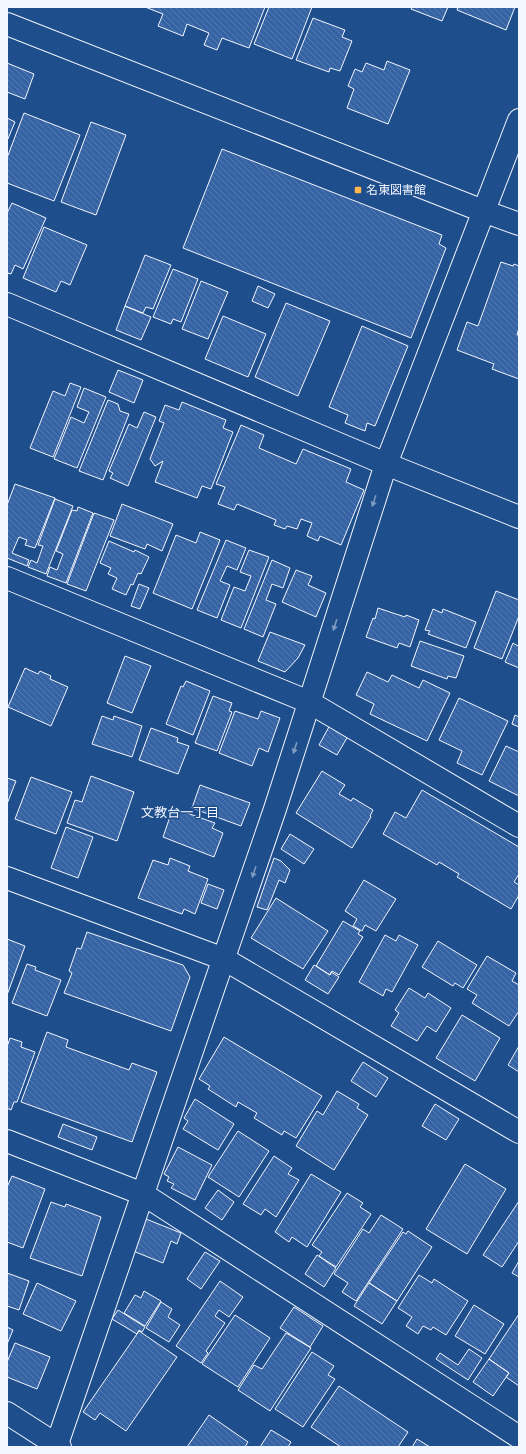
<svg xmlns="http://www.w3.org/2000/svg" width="526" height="1454" font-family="'Asap Condensed','Noto Sans JP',sans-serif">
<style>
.building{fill:url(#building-back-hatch);stroke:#f2f6ff}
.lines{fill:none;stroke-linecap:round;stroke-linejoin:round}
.street-casing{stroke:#f2f6ff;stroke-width:24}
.secondary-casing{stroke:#f2f6ff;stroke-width:24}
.street{stroke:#1f4e8c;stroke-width:22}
.secondary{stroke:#1f4e8c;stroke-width:22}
.oneway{fill:#7e9ac0}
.poi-dot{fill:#ffb74d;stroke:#1f4e8c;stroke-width:1.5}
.labels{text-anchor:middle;stroke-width:3;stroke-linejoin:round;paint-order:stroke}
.poi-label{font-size:12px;fill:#f2f6ff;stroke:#1f4e8c;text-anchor:start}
.neighbourhood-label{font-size:13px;fill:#f2f6ff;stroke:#1f4e8c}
</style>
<defs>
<pattern id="building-back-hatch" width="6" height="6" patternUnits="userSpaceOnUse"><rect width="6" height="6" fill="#3563a3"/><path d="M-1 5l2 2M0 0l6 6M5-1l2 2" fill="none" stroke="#537ab1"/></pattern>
</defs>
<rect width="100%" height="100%" fill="#1f4e8c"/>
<!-- building -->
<path class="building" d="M145 7H265L249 48 222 38 217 50 204 45 209 33 187 24 183 36 158 26 163 14Z
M269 7H312L292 59 254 44Z
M412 7H448L442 21 411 9Z
M458 7H515L506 30 457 10Z
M313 18 345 30 342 37 352 41 340 71 330 68 329 72 296 60Z
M387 61 410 70 388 124 347 108 354 89 348 86 355 69 362 72 366 63 384 70Z
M7 63 34 74 25 99 7 92Z
M24 113 80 135 54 201 7 183V158Z
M7 118 15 122 7 141Z
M91 122 126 135 96 215 61 202Z
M222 149 442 235 439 244 446 248 411 338 183 248Z
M12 203 46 218 23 269 15 265 11 274 7 273V213Z
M44 227 87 245 70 285 61 281 56 292 23 278Z
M145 255 171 265 153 309 146 307 143 313 125 306Z
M501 262 513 266 514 264 519 266V328L517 335H519V379L492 369 494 364 457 350 467 322 478 326Z
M173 269 198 279 181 322 173 319 171 324 153 317Z
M201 281 228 292 208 339 182 329Z
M258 286 275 294 268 308 252 301Z
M286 303 330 321 298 396 255 377Z
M125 306 151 317 141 340 116 330Z
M223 316 266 334 248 377 205 359Z
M362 326 408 346 375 426 367 423 365 431 345 423 348 415 329 407Z
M118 370 143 380 134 403 109 392Z
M70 383 81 387 53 457 30 448 53 391 65 396Z
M84 388 106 397 77 468 54 459 71 417 84 423 89 412 77 407Z
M108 400 118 404 120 411 129 414 103 480 79 471Z
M182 402 226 420 223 428 233 432 211 489 202 486 197 498 155 482 163 461 155 466 150 459 164 423 159 421 165 405 179 410Z
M144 412 156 417 128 486 110 478 113 473 109 471 129 424 137 428Z
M241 425 264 435 259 448 296 464 303 449 351 469 346 482 364 490 341 545 320 536 318 541 307 536 312 523 301 519 297 529 287 526 285 529 274 525 276 520 237 504 234 510 218 504 225 487 216 484Z
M15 484 55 498 35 548 25 545 27 540 19 537 12 553 29 560 27 566 7 558V505Z
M55 499 73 506 46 574 28 567 31 560 37 563 43 546 38 545Z
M122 504 173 524 162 551 147 544 145 549 110 536Z
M78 507 93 513 66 583 47 576 50 567 57 570 63 554 56 551 72 510 77 511Z
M94 513 114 520 86 591 67 584Z
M200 532 220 540 192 609 153 593 176 535 196 543Z
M226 540 246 548 237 570 227 566 220 581 230 585 217 618 197 610Z
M109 541 134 552 135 550 149 557 141 574 138 573 133 585 131 584 126 595 112 589 117 578 108 574 111 568 100 563Z
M249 550 269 557 241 628 221 620 234 587 245 591 251 576 240 572Z
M272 560 290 568 283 588 272 584 266 600 276 604 263 637 244 629Z
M296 570 312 576 308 585 326 593 316 617 282 602Z
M139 584 149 588 140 609 131 606Z
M496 591 519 600V616L502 659 474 648Z
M378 608 405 617 406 615 419 620 410 647 399 643 397 648 366 637 373 618 375 619Z
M433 609 442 613 443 609 476 622 466 648 428 634 430 631 425 630Z
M270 632 305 645 298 658 285 672 258 661Z
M420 641 464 656 456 678 448 676 447 679 411 666Z
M513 643 518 646 519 644V668L505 662Z
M125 656 151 666 132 713 107 703Z
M25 668 38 674 40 671 51 676 50 679 68 687 51 726 8 707Z
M367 672 388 682 392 675 419 688 423 680 450 693 427 741 370 714 374 704 356 695Z
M186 681 210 691 193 735 166 724 181 686 183 687Z
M213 696 232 703 229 711 232 712 217 751 195 743Z
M459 698 508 721 482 775 457 763 462 751 439 740Z
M235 711 258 719 261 711 280 718 268 752 259 748 252 766 219 753Z
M515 715 519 717V727L512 724Z
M102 716 113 720 114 716 142 726 132 757 92 744Z
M330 725 348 736 337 755 319 745Z
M151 728 178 738 177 742 189 746 178 774 139 760Z
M506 746 519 752V796L489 781Z
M322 771 345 785 339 794 351 801 353 798 373 810 370 816 371 817 352 848 296 813Z
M91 776 134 792 117 841 67 823 75 800 82 802Z
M31 777 72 792 56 834 15 819Z
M7 778 16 781 7 804Z
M200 785 250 803 241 826 192 808Z
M422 790 519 847V874L514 882 519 885V895L511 909 457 877 459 874 439 862 437 865 383 834 395 812 406 818Z
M173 808 215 823 212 828 223 833 214 857 163 837Z
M66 827 93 837 78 878 51 868Z
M290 834 314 849 304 864 281 849Z
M170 858 190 866 188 871 208 879 195 914 184 909 182 914 138 898 153 860 168 865Z
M274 858 281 861 290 870 285 883 279 880 267 910 257 907Z
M364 880 396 899 376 931 365 925 362 931 353 926 357 919 345 911Z
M208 884 224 890 217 909 201 903Z
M276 898 328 931 303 969 251 938Z
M343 921 360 931 358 934 363 937 339 975 332 971 330 975 316 966Z
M87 932 183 965 190 977 171 1031 64 993 72 973 69 971 77 948 81 949Z
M385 935 396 941 399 935 418 945 392 992 386 989 383 996 359 982Z
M7 939 25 946 7 995Z
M438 941 477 965 463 988 455 983 453 986 422 967Z
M487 956 516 973 512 981 519 985V1011L509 1026 472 1003 477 995 467 989Z
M27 964 36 967 35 970 61 980 47 1016 12 1003Z
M314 965 330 975 331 972 339 977 328 994 305 980Z
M409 988 425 998 428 993 451 1008 436 1032 427 1026 417 1041 391 1026 399 1013 395 1010Z
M462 1015 500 1038 475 1081 436 1058Z
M47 1032 68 1040 66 1047 129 1070 132 1063 157 1072 132 1142 21 1102Z
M224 1037 322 1096 296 1138 284 1131 282 1135 254 1118 257 1113 238 1102 236 1107 208 1089 210 1086 199 1079Z
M10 1038 22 1042 21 1047 35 1052 17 1102H14L11 1110 7 1108V1047Z
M519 1046V1072L508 1065Z
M363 1062 388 1078 376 1097 351 1081Z
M337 1091 359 1104 357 1108 368 1115 334 1170 296 1146 317 1111 323 1115Z
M195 1099 234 1124 218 1150 183 1129 188 1121 184 1118Z
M435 1104 459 1119 446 1140 422 1126Z
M63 1124 97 1137 92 1150 58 1137Z
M238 1131 269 1151 239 1197 208 1177Z
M178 1147 212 1165 195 1200 171 1188 174 1184 167 1181 169 1177 164 1174Z
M274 1156 292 1168 288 1174 299 1180 276 1217 265 1209 261 1215 243 1204Z
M465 1164 506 1189 467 1254 426 1229Z
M311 1174 341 1192 307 1247 292 1237 289 1242 275 1232Z
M12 1176 45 1189 23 1248 7 1242V1187Z
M218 1190 234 1202 222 1220 205 1208Z
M347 1193 363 1203 360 1207 371 1214 336 1267 319 1256 322 1252 312 1245Z
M519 1201V1241L502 1267 483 1255Z
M51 1202 65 1207 66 1204 101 1217 82 1276 30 1258Z
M381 1215 403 1229 356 1301 342 1292 348 1283 334 1274 363 1229 369 1233Z
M146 1219 181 1233 177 1244 171 1241 163 1263 133 1251Z
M408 1231 432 1247 397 1301 369 1283 403 1232 406 1234Z
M205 1252 220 1261 201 1289 187 1279Z
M317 1255 336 1268 324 1287 305 1274Z
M519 1261V1277L512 1273Z
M7 1273 29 1281 19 1310 7 1306Z
M419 1275 432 1283 434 1279 468 1301 446 1335 433 1327 431 1330 423 1326 418 1334 406 1326 412 1317 398 1308Z
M220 1281 243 1297 229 1317 219 1310 215 1316 225 1323 206 1351 208 1353 201 1363 176 1346Z
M37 1283 76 1301 61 1331 23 1314Z
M369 1283 397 1301 382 1324 354 1306Z
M144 1291 161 1301 145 1326 124 1313 135 1295 141 1298Z
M161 1302 172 1309 168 1317 180 1325 169 1342 146 1328Z
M474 1305 504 1324 485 1354 455 1336Z
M294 1307 323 1326 310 1347 280 1328Z
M118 1310 145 1327 142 1332 139 1330 137 1334 112 1319Z
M519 1314V1386L506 1377 509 1373 489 1359Z
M235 1315 270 1338 238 1387 202 1364Z
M7 1327 13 1330 7 1344Z
M139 1331 177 1357 126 1431 100 1413 95 1420 83 1412Z
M286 1333 311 1348 270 1411 238 1390 254 1365 262 1369Z
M15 1343 50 1357 37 1389 7 1377V1362Z
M469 1349 482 1358 468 1380 436 1359 440 1353 458 1365Z
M312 1352 334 1366 328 1375 335 1379 303 1427 275 1409Z
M489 1359 509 1373 493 1396 473 1382Z
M339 1386 408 1432 398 1447H341L311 1427Z
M209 1415 248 1442 245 1447H187Z
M271 1430 291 1442 288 1447H260Z
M417 1439 430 1447H412Z"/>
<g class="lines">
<!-- street casing -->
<g class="street-casing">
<path id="street" d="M7 304 386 464 519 517
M7 578 309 702 519 826
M7 878 224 959 519 1132
M7 1141 143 1194 519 1437
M7 1413 60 1447
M56 1447 275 809 386 464"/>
</g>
<!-- secondary casing -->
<g class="secondary-casing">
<path id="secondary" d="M7 24 483 211 519 224
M386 464 519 120"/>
</g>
<!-- street -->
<use href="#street" class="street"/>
<!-- secondary -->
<use href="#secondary" class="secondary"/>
</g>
<!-- one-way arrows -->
<defs><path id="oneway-solid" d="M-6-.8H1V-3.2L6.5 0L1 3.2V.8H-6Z"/></defs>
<g class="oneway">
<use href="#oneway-solid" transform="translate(374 501) rotate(108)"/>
<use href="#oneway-solid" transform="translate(335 625) rotate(108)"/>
<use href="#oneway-solid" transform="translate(295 748) rotate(108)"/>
<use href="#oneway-solid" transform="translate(254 872) rotate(109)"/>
</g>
<!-- markers -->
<rect class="poi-dot" x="354" y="186" width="8" height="8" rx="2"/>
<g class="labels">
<!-- poi labels -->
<g class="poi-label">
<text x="366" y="194">名東図書館</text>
</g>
<!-- neighbourhood labels -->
<g class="neighbourhood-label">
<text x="180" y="817">文教台一丁目</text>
</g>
</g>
<!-- border -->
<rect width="526" height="1454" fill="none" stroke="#f2f6ff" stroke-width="16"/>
</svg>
